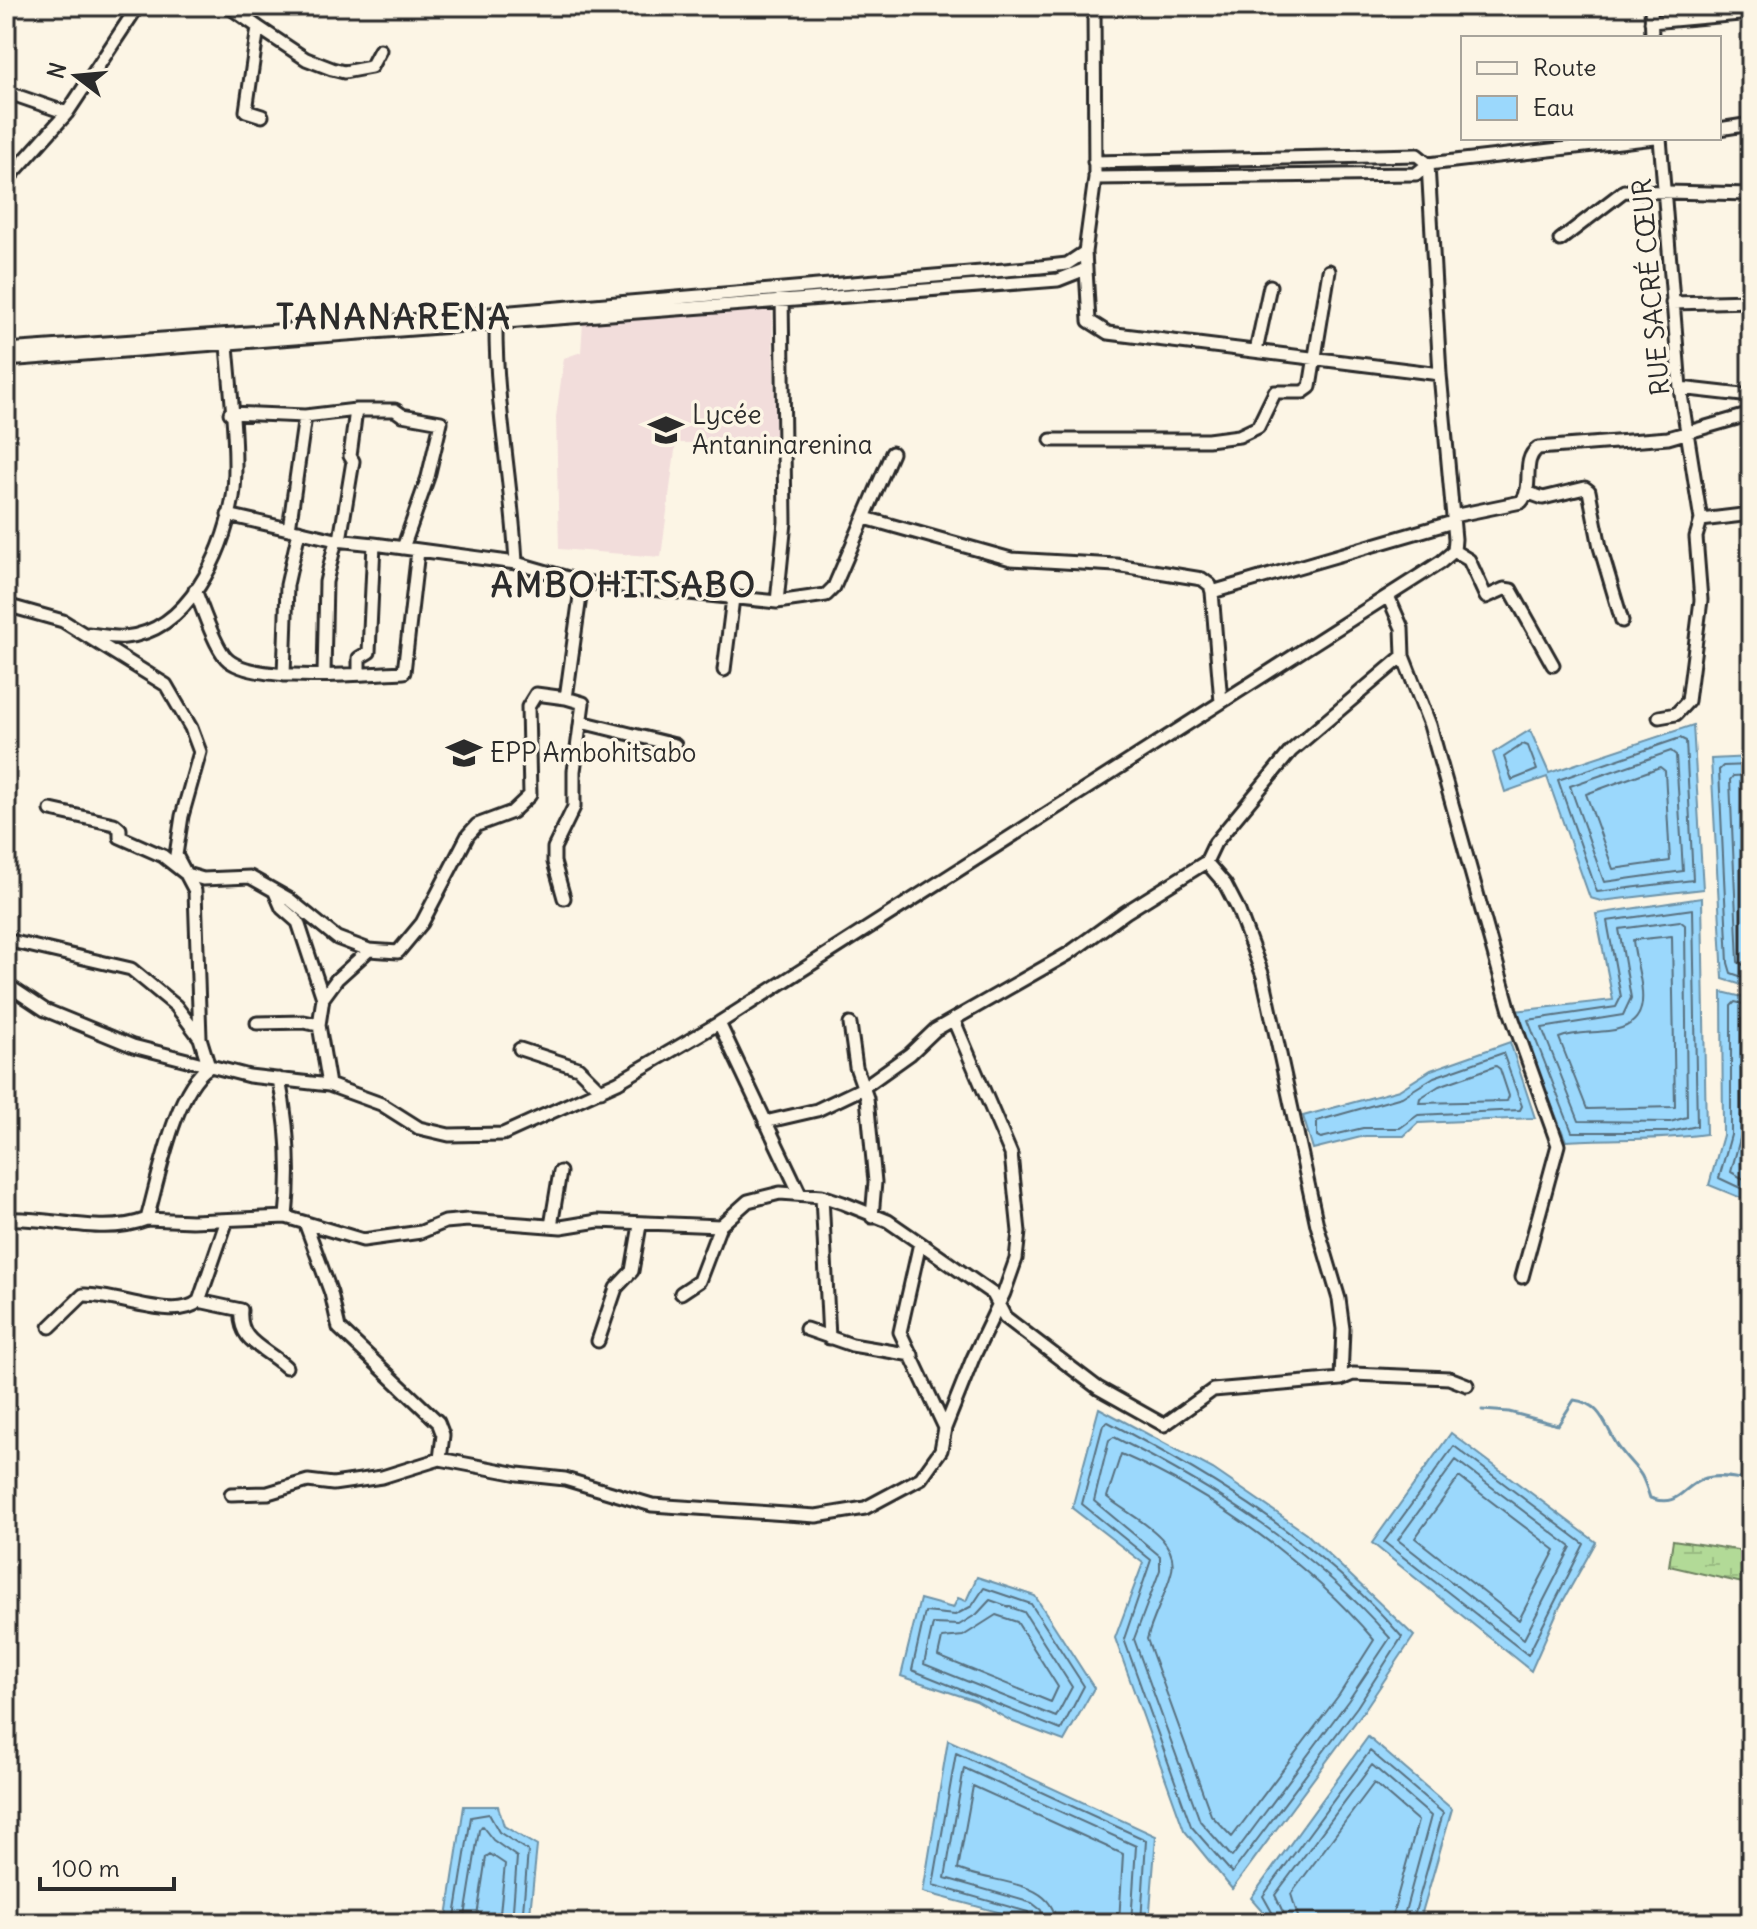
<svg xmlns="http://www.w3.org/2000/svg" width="1757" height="1929" font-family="Delius,sans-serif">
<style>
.built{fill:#f2dddb}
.wetland{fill:url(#wetland-marsh);stroke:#6e8261;stroke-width:2}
.water{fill:#9bd8fc;stroke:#6e93a8;stroke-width:2}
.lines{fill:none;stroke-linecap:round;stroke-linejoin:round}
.shore{stroke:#58707f;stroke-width:2}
.stream{stroke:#6e93a8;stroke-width:3}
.minor-casing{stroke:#2b2b2b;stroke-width:17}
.minor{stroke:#fcf5e5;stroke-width:11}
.labels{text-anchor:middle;stroke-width:7;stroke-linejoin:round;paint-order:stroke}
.street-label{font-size:26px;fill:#2b2b2b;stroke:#fcf5e5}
.poi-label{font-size:26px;fill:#2b2b2b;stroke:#fcf5e5;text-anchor:start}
.district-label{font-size:34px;font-weight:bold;letter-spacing:2px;fill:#2b2b2b;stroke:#fcf5e5}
</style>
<defs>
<pattern id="wetland-marsh" width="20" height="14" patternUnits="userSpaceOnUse" patternTransform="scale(2)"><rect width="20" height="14" fill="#b2da97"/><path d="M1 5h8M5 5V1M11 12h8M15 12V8" fill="none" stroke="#99bb82"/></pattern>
</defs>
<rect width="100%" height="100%" fill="#fcf5e5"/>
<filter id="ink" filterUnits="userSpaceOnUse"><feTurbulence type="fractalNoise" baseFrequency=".0125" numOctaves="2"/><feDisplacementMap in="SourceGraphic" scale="16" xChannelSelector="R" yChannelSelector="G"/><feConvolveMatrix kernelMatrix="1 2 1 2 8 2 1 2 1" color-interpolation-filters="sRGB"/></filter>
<g filter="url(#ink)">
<!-- built -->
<path class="built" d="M772 307 776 443H676L661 557 559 549 556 417 564 358 581 352 583 322Z"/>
<!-- wetland -->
<path class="wetland" d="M1673 1540 1751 1552V1585L1669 1566Z"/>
<!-- water -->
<path class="water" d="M1693 725 1703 889 1601 901 1590 898 1547 777 1505 792 1493 753 1530 730 1549 773Z
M1751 757V988L1723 979 1711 759Z
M1702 898 1706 1134C1660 1141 1613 1138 1566 1141L1514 1011 1613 1000 1596 914Z
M1722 992 1751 999V1202L1709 1185 1723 1135Z
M1510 1042 1535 1118 1418 1123 1404 1136H1365L1313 1149 1303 1116 1399 1090 1431 1070Z
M1099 1408 1213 1469 1306 1533 1414 1636 1363 1712 1232 1889 1184 1830 1115 1638 1143 1563 1072 1508Z
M1451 1433 1596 1542 1558 1610 1531 1671 1372 1543Z
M977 1577 1035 1596 1094 1688 1064 1741 1013 1722 976 1701 901 1676 920 1599 953 1608 958 1598 966 1601Z
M1368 1737 1452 1809 1419 1923H1273L1251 1898Z
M948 1740 1156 1836 1149 1923H1039L923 1892Z
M464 1806H498L504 1826 537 1846 529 1923H446Z"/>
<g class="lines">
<!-- shore -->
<path class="shore" d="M1680 738 1686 741 1693 880 1597 892 1558 780Z
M1523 744 1528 746 1537 770 1512 780 1504 757Z
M1671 751 1676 755 1683 871 1604 882 1570 786Z
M1751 765 1723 766 1719 770 1728 963 1731 973 1751 980
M1660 767 1665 771 1670 861 1613 869 1586 794Z
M1751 775 1733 776 1730 780 1738 962 1751 969
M1751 787 1743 791 1751 956
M1693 909 1697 1126 1670 1132H1572L1528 1020 1616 1007 1621 997 1607 921Z
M1680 921 1685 925 1687 1117 1670 1122 1579 1121 1542 1028 1623 1015 1631 998 1619 929Z
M1672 936 1675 1107 1587 1109 1559 1038C1573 1032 1592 1033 1608 1031 1663 1025 1636 975 1633 940Z
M1751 1006 1735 1002 1731 1006V1135L1719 1178 1751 1193
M1751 1016 1741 1019V1135L1731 1172 1751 1183
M1503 1053 1522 1106 1520 1110 1418 1115 1400 1128H1363L1321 1138 1317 1136V1121L1402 1097 1434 1077Z
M1496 1066 1500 1069 1509 1096 1507 1101 1419 1103 1420 1098 1439 1086Z
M1108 1422C1217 1479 1321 1543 1402 1637L1357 1707 1232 1873 1191 1826 1124 1639 1151 1560 1082 1504 1103 1425Z
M1114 1437C1216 1488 1314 1551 1390 1638L1348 1701 1232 1857 1200 1821 1134 1639 1160 1570V1556L1094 1501 1109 1440Z
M1454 1446 1584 1544 1528 1655 1384 1542Z
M1121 1454C1215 1495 1307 1562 1374 1640L1339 1695 1232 1837 1211 1815 1147 1639C1153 1617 1165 1596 1171 1574 1183 1538 1129 1516 1107 1497Z
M1456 1460 1571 1547 1524 1639 1398 1540Z
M1459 1477 1555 1550 1519 1620 1415 1538Z
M984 1588 1031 1604 1084 1686 1061 1730 912 1670 925 1612 955 1615 972 1606Z
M990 1600 1024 1612 1072 1687 1056 1717 924 1664 933 1624 959 1625 977 1614Z
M996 1615 1017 1622 1058 1687 1051 1702 938 1656 942 1638 963 1636Z
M454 1923 471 1817 489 1814 499 1832 528 1851 522 1923
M464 1923 479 1830 482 1826 493 1840 517 1857 512 1923
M476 1923 486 1857 490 1854 505 1864 499 1923
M1034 1923 1028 1912 933 1885 956 1753 1146 1840 1141 1923
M1044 1923 1041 1910 1032 1903 945 1878 964 1768 1136 1846 1131 1923
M1056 1923C1054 1878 989 1884 958 1869L973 1786 1123 1854 1119 1923
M1278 1923 1263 1896 1370 1751 1443 1813 1412 1923
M1288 1923 1275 1895 1372 1765 1431 1816 1402 1923
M1300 1923 1291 1894 1374 1783 1418 1821 1390 1923"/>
<!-- stream -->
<path class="stream" d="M1482 1410 1509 1412 1558 1425 1574 1400C1604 1404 1605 1429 1620 1449 1639 1474 1640 1466 1650 1498 1680 1509 1682 1485 1706 1478 1720 1474 1737 1479 1751 1480"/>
<!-- minor casing -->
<g class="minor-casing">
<path id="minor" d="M228 6 258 27 246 111 262 116
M1094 6 1095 178 1085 252 1089 321 1108 333 1440 374
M1651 6 1652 38
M1651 22 1751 13
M258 27 306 59 332 69 344 72 371 67 380 50
M6 92 67 113
M1719 129 1751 124
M1660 138 1680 388 1701 520
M1095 178 1416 174 1428 164 1655 138
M6 181 67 113 138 6
M1560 240 1624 191 1751 194
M1672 303 1751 301
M496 321C495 402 512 482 516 563
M6 350 348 326 1040 267 1067 264 1085 252
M1256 351 1270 286
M6 360 1058 280 1086 269
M1680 388 1751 396
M230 413 305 416 356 410H395L402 415 441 422 428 477 403 548
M1051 440H1208L1239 436 1258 427 1275 392H1303L1310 387 1329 271
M1526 492 1543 498 1585 488 1589 491 1600 547 1622 621
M228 515 336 540 374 544 369 652 359 658V673
M1453 516 1521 502C1535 487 1520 461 1538 448L1668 438 1751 414
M865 518 1011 559 1116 565 1202 579 1210 585 1212 592 1221 702
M289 529 305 416
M340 540 353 461 350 456 356 410
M374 544 516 563 582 582 777 602 785 522 782 295
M1454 551 1469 560 1486 597 1504 589 1511 590 1553 665
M195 590C202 607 214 645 226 658 251 685 367 673 404 672L418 551
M1212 592 1453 522
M1388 596 1402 628 1403 656 1430 725 1510 1011 1558 1145 1522 1277
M777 602 826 595 834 587 892 453
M6 605 63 621 166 685 191 728 200 752 182 816 176 855 195 891 200 1038 209 1067
M88 634C99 635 113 638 125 637 189 631 223 553 233 497 239 461 230 384 227 345
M724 670 733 598
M324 674 326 582 336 540
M284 675 287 585 299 531
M1659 717 1676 714 1688 701 1701 600 1696 537 1701 520 1751 514
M581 722 675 745
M51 810 114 824 120 829V837L163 856 186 874 203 879 250 877 289 899 337 938 369 950 398 952 422 923 468 835 477 825 512 812 530 795 528 707 536 694 566 698 582 582
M275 892 282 908 298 922 323 998 319 1025 329 1085
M564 898 554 862V848L574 807V771L583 703 566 698
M6 940 131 969 176 1006 200 1038
M6 984 45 1010 133 1046 249 1076 329 1085 381 1104 419 1128 449 1135 503 1134 618 1082 719 1023 1441 562 1454 551 1455 539 1440 374 1428 164 1417 155 1094 162
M323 998 337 979 369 950
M257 1023 304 1022 319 1025
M719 1023 800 1194
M850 1024 856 1067 867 1098 875 1182 872 1217
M520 1049 578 1068 601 1091
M279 1079C288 1124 291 1171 286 1217
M765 1122 817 1110 861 1089 910 1054 935 1030 1068 954 1126 912 1206 862
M822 1196 829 1338
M6 1219C53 1216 101 1237 147 1219 158 1181 175 1088 209 1067
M147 1219 192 1221 286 1217 363 1240 421 1232 445 1222 468 1220 561 1227 598 1221 720 1226
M306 1225 331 1293 339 1328 438 1422 443 1435 440 1459
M551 1226 560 1172
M920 1243 993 1294 1005 1317 1098 1388 1164 1425 1213 1390 1341 1379 1343 1329 1339 1299 1317 1225 1263 976 1238 909 1225 884 1206 862 1215 843 1291 751 1403 656
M681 1293 699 1281 720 1226 748 1201 780 1193 822 1196 843 1203 888 1221 920 1243 900 1332 945 1428
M199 1301 241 1310C238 1342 264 1347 286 1367
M50 1327 83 1295C114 1293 175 1322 199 1301L227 1220
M806 1329 852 1345 912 1355
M598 1341 616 1288 632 1271 640 1225
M1341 1379 1353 1374 1449 1378 1467 1385
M231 1494 268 1493 308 1481 333 1484 382 1477 440 1459 518 1474 565 1479 652 1505 816 1516 865 1508 921 1478 941 1450 945 1428 973 1358 1004 1293 1016 1259 1019 1232 1011 1154 954 1021"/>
</g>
<!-- minor -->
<use href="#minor" class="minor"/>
</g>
</g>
<!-- icons -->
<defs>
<g id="school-bare" transform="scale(2.76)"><path d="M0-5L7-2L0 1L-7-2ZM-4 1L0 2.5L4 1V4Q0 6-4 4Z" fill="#2b2b2b" stroke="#fcf5e5" stroke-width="2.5" paint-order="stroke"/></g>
</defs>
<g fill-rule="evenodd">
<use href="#school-bare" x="666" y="430"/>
<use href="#school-bare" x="464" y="753"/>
</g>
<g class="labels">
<!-- street labels -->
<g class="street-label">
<text transform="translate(1651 287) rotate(-95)" y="9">RUE SACRÉ CŒUR</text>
</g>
<!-- poi labels -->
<g class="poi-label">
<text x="692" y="424">Lycée<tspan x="692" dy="30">Antaninarenina</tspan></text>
<text x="490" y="762">EPP Ambohitsabo</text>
</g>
<!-- district labels -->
<g class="district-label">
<text x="394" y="329">TANANARENA</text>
<text x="624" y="597">AMBOHITSABO</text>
</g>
</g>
<!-- margin -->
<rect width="1757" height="1929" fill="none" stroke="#fcf5e5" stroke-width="32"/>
<rect x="16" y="16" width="1725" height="1897" fill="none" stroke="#2b2b2b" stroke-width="3" filter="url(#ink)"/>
<!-- legend -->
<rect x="1461" y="36" width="260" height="104" fill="#fcf5e5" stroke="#a8a49b" stroke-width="2"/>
<rect x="1477" y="62" width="40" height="12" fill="#fcf5e5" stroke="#a8a49b" stroke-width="2"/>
<text x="1533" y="76" font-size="24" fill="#2b2b2b">Route</text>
<rect x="1477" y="96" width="40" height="24" fill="#9bd8fc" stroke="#a8a49b" stroke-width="2"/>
<text x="1533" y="116" font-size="24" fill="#2b2b2b">Eau</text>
<!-- north arrow -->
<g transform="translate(76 76) rotate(286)" stroke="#fcf5e5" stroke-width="6" paint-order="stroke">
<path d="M0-6L14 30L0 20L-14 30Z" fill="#2b2b2b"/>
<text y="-12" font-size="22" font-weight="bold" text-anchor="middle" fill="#2b2b2b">N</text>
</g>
<!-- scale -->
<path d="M40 1877v12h134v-12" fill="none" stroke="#2b2b2b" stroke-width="4"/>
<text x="52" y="1877" font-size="24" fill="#2b2b2b" stroke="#fcf5e5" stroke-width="6" paint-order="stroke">100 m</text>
</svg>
